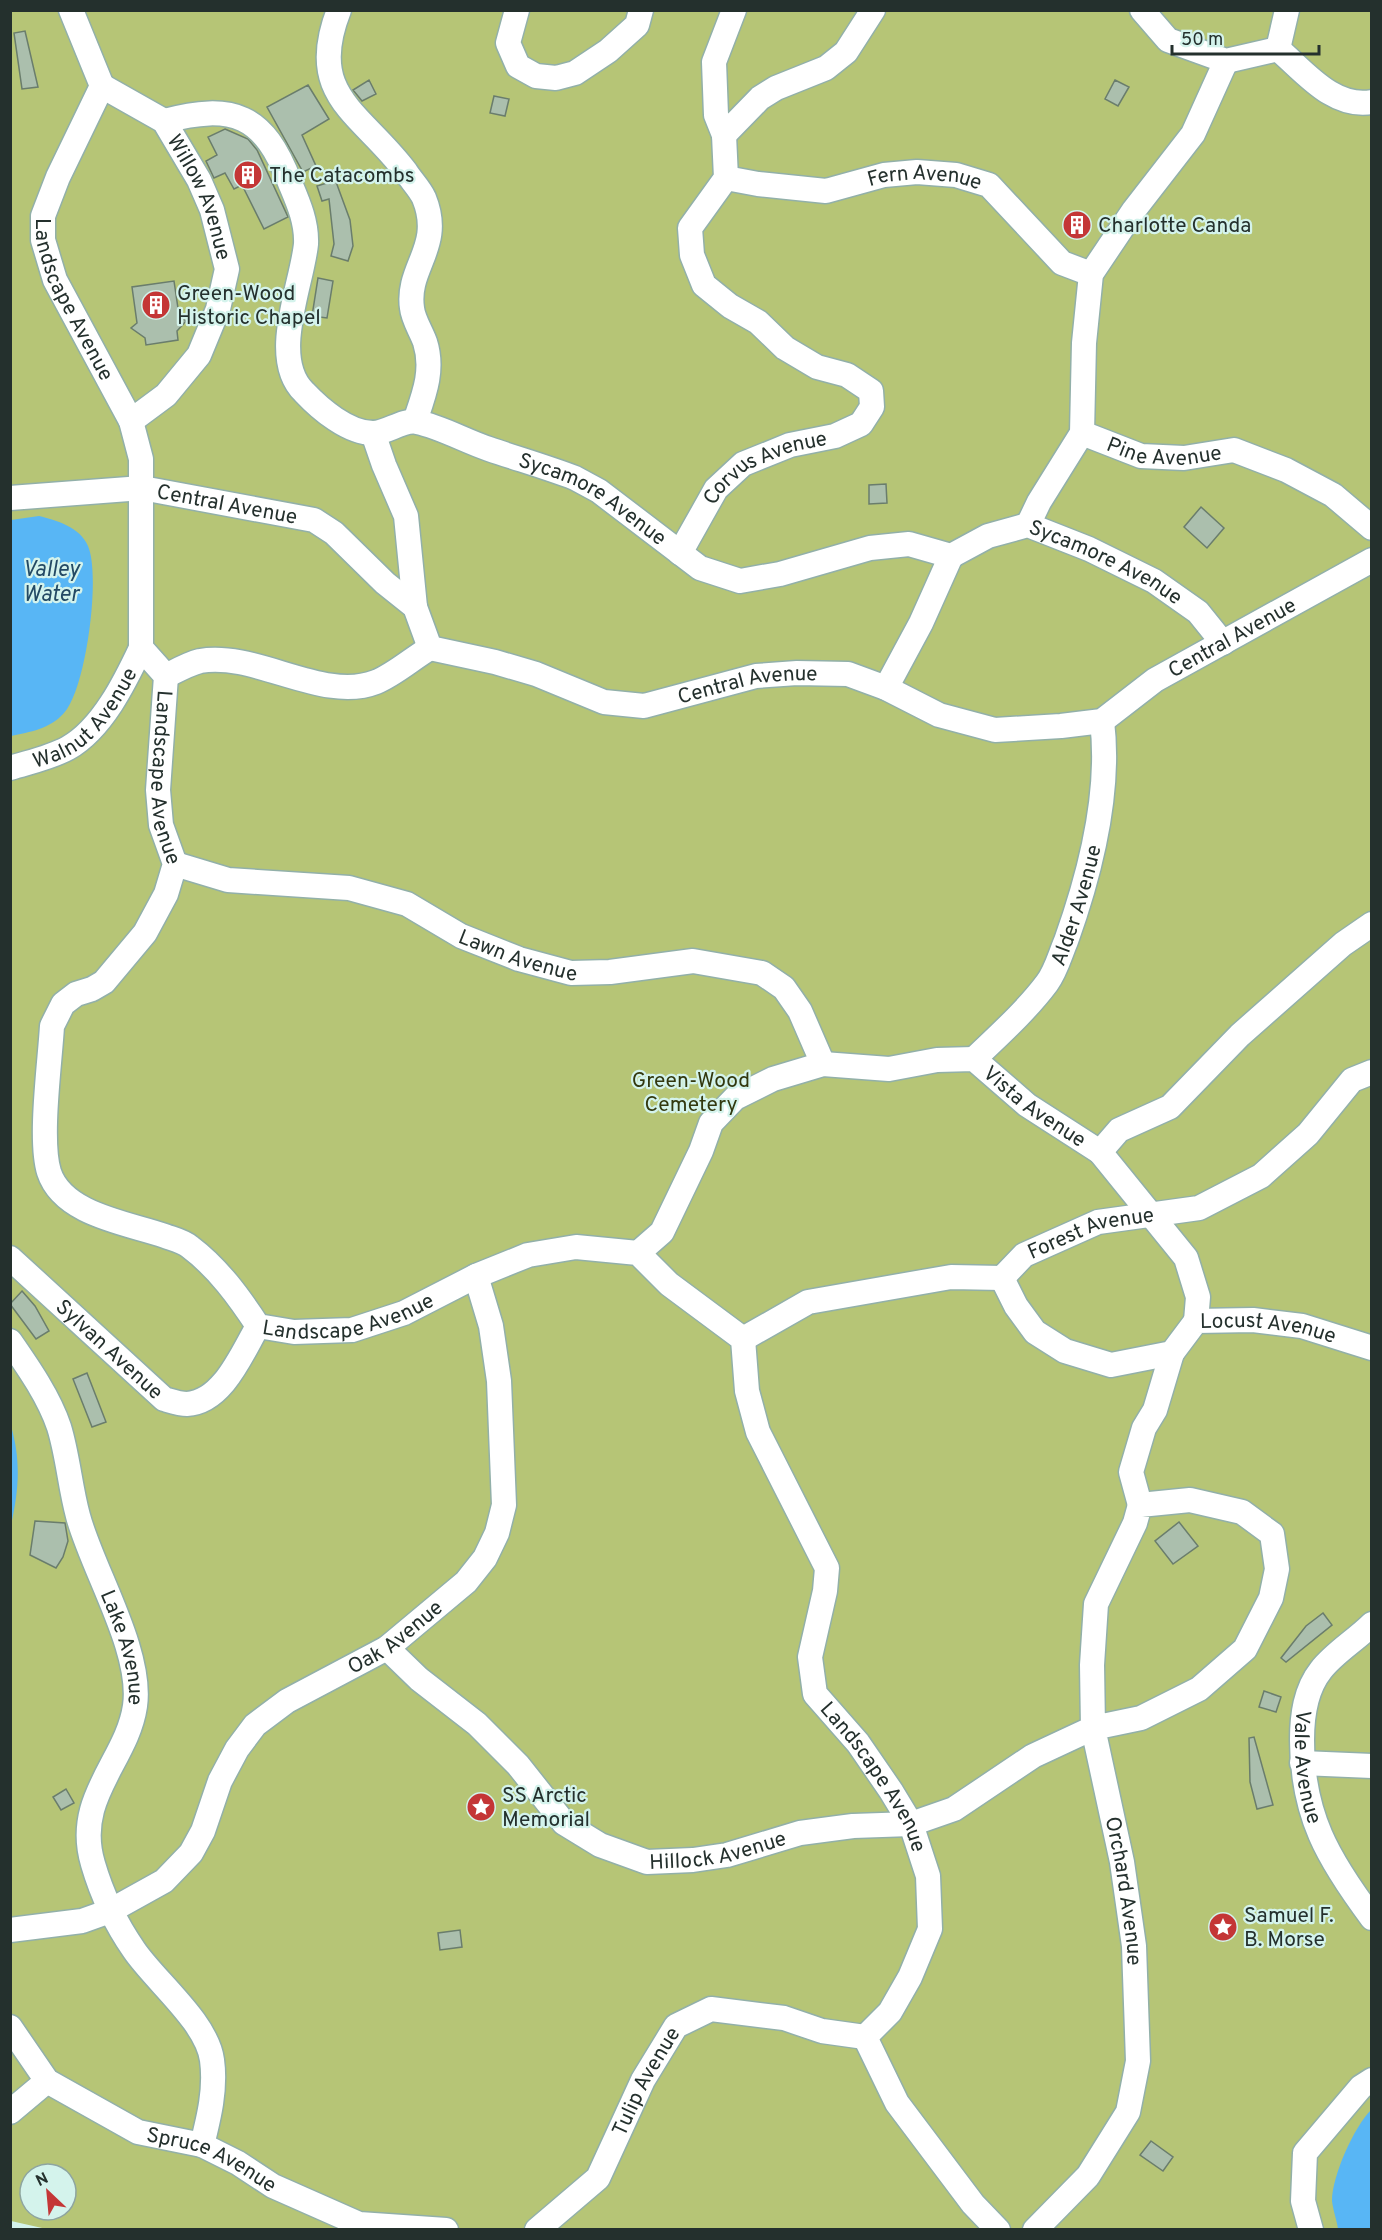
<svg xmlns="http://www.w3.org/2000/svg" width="1382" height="2240" font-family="Overpass,sans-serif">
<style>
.green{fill:#b6c576;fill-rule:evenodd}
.water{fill:#58b6f5}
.building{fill:#abbfad;stroke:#6a7d6c;stroke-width:1.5}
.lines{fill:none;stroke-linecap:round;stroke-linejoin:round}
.minor-casing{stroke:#92b0a9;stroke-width:27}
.minor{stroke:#fff;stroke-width:24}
.labels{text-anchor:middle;stroke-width:4.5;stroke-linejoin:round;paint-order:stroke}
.poi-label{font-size:21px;fill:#24302d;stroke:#d4f3ec;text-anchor:start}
.street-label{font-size:21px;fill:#24302d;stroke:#d4f3ec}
.park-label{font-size:21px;fill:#32380e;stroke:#d4f3ec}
.water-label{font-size:22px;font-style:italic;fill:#234964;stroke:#d4f3ec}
</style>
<rect width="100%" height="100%" fill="#d4f3ec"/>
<!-- green -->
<path class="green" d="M11 11H1371V2229L51 2230 11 2221ZM30 2174H66V2210H30Z"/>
<!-- water -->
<path class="water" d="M39 516C56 520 80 527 88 546 101 576 86 689 64 713 50 729 30 732 11 736V520Z
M11 1426C21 1460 19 1490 11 1525Z
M1371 2110V2229H1338C1337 2221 1333 2210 1332 2201 1332 2176 1354 2127 1371 2110Z"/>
<!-- building -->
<path class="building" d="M25 31 38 87 22 89 14 33Z
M369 80 376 94 362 101 353 90Z
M1115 80 1129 87 1118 106 1105 99Z
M308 85 329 119 302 135 316 166 303 172 267 107Z
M494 96 509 99 505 116 490 113Z
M225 129 248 139 257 150 288 217 264 229 242 185 234 189 225 173 214 178 206 161 217 155 208 137Z
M332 171 350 220 353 246 348 261 331 256 334 244 329 199 322 201 317 186 327 183 325 172Z
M318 278 333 281 327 318 312 316Z
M174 281 179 315 186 321 177 331 178 340 146 345 145 338 131 328 137 323 132 287Z
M886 484 887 503 869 504V485Z
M1201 507 1224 528 1207 548 1184 527Z
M22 1291 35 1306 49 1331 36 1339 10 1304Z
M87 1373 106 1422 92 1427 73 1379Z
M35 1521 65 1523 68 1541 63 1557 56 1568 30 1555Z
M1179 1522 1198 1546 1173 1564 1155 1541Z
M1323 1613 1332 1625 1286 1662 1281 1658 1306 1626Z
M1264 1691 1281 1697 1276 1712 1259 1707Z
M1254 1737 1273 1805 1257 1809 1250 1782 1249 1738Z
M66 1789 74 1803 61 1810 53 1797Z
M460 1930 462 1947 440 1950 438 1933Z
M1151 2141 1173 2157 1163 2171 1140 2155Z"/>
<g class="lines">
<!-- minor casing -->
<g class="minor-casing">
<g id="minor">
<path id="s1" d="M71 10 102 86 58 177 43 216V240L55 280 131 421 141 459V648L166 676 158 790 161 825 175 864 166 894 145 933 104 982 92 989 76 994 63 1004 52 1026C50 1062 39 1140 49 1172 63 1215 128 1223 165 1236 173 1239 183 1241 190 1247 218 1268 239 1297 258 1326L294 1332 352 1330 404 1313 476 1276 528 1255 576 1247 638 1253 669 1284 743 1339 747 1391 758 1432 827 1568 825 1591 810 1657 815 1694 858 1743 891 1791 911 1824 928 1876 930 1929 910 1977 890 2012 865 2037 897 2103 973 2204 998 2230"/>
<path d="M339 10C305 96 361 112 406 172 411 180 420 189 424 198 444 247 406 267 412 308 413 319 421 331 425 342 434 370 424 395 415 421"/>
<path d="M517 10 508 43 518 66 536 76 556 78 575 73 608 51 637 25 641 10"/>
<path d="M1142 10 1168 40 1226 61 1278 49"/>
<path d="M1278 49C1304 71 1333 109 1372 102"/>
<path d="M1278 49 1287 10"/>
<path id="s2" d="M102 86 164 121 199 180 212 210 227 269 218 309 199 355 166 395 131 421"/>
<path id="s3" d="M164 121C233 103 264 114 290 183 298 202 307 222 306 244 302 285 269 358 304 392 320 409 348 433 373 433 387 433 403 419 417 422 441 427 465 441 489 449 518 459 546 467 575 478L599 491 700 568 740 581 780 574 870 548 909 544 951 556 988 536 1028 525 1089 549 1154 581 1198 612 1223 643"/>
<path d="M724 135 760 98 776 88 826 68 846 52 873 10"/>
<path id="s4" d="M726 178 758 184 826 191 884 175 917 172 956 175 989 185 1062 263 1091 274"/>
<path d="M373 433 384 465 406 516 415 607"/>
<path id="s5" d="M1082 433 1141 456 1184 458 1234 450 1286 470 1333 495 1372 528"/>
<path id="s6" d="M10 498 142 488 314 520 334 533 385 583 415 607 430 648 495 662 536 674 604 702 644 706 756 676 797 673 848 674 886 688 939 715 995 730 1061 726 1102 721 1155 680 1372 560"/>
<path d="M1028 525 1039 502 1082 433 1084 343 1091 274 1134 210 1193 134 1226 61"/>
<path id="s7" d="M680 553 716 489 743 464 790 445 835 436 861 424 872 407 871 391 847 375 817 367 785 348 758 322 730 306 704 285 692 255 690 228 726 178 724 135 716 115 714 62 734 10"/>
<path d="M166 676C176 671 188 664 200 661 256 651 323 703 376 682 394 675 413 658 430 648"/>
<path d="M886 688 921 623 951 556"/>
<path id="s8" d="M10 768C29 762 50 758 68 748 102 729 125 682 141 648"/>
<path id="s9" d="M175 864 228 880 349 888 407 904 461 936 519 959 571 973 610 972 693 961 762 973 784 988 800 1011 823 1064"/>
<path id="s10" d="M974 1059C999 1035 1026 1011 1047 983 1056 971 1060 955 1066 941 1090 874 1111 793 1102 721"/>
<path d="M1100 1152 1186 1258 1198 1297 1196 1321"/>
<path id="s11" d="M638 1253 662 1232 701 1151 711 1123 735 1098 773 1079 823 1064 889 1069 937 1060 974 1059 1027 1105 1100 1152 1119 1130 1170 1107 1240 1035 1343 944 1372 924"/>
<path id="s12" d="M10 1258 164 1399C171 1401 180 1404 187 1404 223 1402 242 1353 258 1326"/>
<path id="s13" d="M1002 1278 1016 1306 1035 1332 1065 1351 1111 1365 1172 1353 1196 1321 1253 1320 1302 1326 1372 1348"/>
<path id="s14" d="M743 1339 808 1302 951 1277 1002 1278 1024 1255 1098 1222 1199 1208 1261 1176 1308 1134 1352 1080 1372 1072"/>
<path id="s15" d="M10 1341C28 1367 49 1397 59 1427 68 1456 70 1487 78 1516 92 1569 143 1651 135 1706 127 1761 73 1798 93 1864 102 1895 116 1924 134 1950 155 1981 207 2022 212 2060 216 2089 209 2117 202 2145"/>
<path d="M1140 1505 1131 1472 1144 1428 1155 1410 1172 1353"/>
<path id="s16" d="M1372 1624C1356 1640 1334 1653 1321 1670 1305 1690 1302 1716 1302 1740 1302 1815 1328 1859 1372 1918"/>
<path id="s17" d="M387 1648 419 1679 477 1724 518 1765 564 1823 600 1845 647 1862 693 1860 727 1855 800 1833 853 1826 911 1824 954 1809 1033 1756 1093 1728 1141 1718 1199 1689 1245 1649 1271 1598 1277 1569 1272 1534 1242 1512 1190 1500 1140 1505 1135 1523 1096 1604 1092 1665 1093 1728 1122 1862 1134 1946 1138 2061 1128 2112 1088 2176 1035 2230"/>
<path d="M1302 1763 1372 1766"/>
<path id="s18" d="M10 1930 82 1921 110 1911 164 1881 191 1853 203 1831 220 1781 237 1749 255 1725 287 1701 387 1648 466 1582 485 1558 497 1533 504 1505 499 1381 491 1326 476 1276"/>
<path id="s19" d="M10 2027 47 2081 138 2132 202 2145 238 2163 273 2186 359 2224 446 2230"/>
<path d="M10 2112 47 2081"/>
<path id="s20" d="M537 2230 598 2178 643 2080 676 2026 711 2009 784 2018 822 2031 865 2037"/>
<path d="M1311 2230 1303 2201 1305 2153 1361 2087 1372 2080"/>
</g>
</g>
<!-- minor -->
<use href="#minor" class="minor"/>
</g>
<!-- icons -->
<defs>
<g id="building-disc" transform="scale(1.5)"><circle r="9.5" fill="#c43636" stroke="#d4f3ec"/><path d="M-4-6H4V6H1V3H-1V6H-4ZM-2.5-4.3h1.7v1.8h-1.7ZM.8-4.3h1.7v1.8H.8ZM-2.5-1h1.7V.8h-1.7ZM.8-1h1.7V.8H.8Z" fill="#fff"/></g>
<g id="sight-disc" transform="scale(1.5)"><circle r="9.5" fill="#c43636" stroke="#d4f3ec"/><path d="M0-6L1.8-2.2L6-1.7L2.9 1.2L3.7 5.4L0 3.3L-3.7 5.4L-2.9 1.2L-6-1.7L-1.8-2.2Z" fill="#fff"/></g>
</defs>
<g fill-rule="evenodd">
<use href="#building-disc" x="248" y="175"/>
<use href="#building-disc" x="1077" y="225"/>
<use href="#building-disc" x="156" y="305"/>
<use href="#sight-disc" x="481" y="1807"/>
<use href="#sight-disc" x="1223" y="1927"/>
</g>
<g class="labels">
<!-- poi labels -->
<g class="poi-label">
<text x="269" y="182">The Catacombs</text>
<text x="1098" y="232">Charlotte Canda</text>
<text x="177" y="300">Green-Wood<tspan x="177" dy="24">Historic Chapel</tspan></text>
<text x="502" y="1802">SS Arctic<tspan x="502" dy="24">Memorial</tspan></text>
<text x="1244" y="1922">Samuel F.<tspan x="1244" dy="24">B. Morse</tspan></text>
</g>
<!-- street labels -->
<g class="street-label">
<text dy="7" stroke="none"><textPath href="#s4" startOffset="202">Fern Avenue</textPath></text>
<text dy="7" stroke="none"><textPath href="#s2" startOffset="156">Willow Avenue</textPath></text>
<text dy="7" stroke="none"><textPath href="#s1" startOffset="315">Landscape Avenue</textPath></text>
<text dy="7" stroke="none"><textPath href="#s5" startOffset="86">Pine Avenue</textPath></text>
<text dy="7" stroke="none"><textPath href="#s7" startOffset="128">Corvus Avenue</textPath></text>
<text dy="7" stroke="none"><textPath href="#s3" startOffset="700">Sycamore Avenue</textPath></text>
<text dy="7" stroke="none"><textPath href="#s6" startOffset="219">Central Avenue</textPath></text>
<text dy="7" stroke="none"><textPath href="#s3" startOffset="1258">Sycamore Avenue</textPath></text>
<text dy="7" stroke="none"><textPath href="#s6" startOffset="1336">Central Avenue</textPath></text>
<text dy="7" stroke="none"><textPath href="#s6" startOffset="814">Central Avenue</textPath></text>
<text dy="7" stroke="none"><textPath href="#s8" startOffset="94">Walnut Avenue</textPath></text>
<text dy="7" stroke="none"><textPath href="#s1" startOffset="819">Landscape Avenue</textPath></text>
<text dy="7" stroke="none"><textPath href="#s10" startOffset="189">Alder Avenue</textPath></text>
<text dy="7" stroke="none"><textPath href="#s9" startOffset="360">Lawn Avenue</textPath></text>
<text dy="7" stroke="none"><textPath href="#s11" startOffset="510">Vista Avenue</textPath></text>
<text dy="7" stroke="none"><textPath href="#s14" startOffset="374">Forest Avenue</textPath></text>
<text dy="7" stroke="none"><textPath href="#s1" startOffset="1628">Landscape Avenue</textPath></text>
<text dy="7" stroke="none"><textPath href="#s13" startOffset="322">Locust Avenue</textPath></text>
<text dy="7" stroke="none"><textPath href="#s12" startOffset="135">Sylvan Avenue</textPath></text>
<text dy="7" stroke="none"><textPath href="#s18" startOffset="513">Oak Avenue</textPath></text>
<text dy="7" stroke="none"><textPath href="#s15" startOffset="330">Lake Avenue</textPath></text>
<text dy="7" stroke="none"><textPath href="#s16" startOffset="170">Vale Avenue</textPath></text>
<text dy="7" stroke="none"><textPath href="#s1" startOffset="2546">Landscape Avenue</textPath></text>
<text dy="7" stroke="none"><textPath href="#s17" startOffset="414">Hillock Avenue</textPath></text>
<text dy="7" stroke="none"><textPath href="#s17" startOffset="1654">Orchard Avenue</textPath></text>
<text dy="7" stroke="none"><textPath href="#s20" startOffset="188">Tulip Avenue</textPath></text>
<text dy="7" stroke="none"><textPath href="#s19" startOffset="249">Spruce Avenue</textPath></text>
</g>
<!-- park labels -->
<g class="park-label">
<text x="691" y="1087">Green-Wood<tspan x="691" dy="24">Cemetery</tspan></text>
</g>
<!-- water labels -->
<g class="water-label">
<text x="51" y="576">Valley<tspan x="51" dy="25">Water</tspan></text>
</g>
</g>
<!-- border -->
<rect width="1382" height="2240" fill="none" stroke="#24302d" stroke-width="24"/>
<!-- north arrow -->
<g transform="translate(48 2192) rotate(334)"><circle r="28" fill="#d4f3ec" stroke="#8ea5a0" stroke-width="1.5"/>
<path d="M0-4.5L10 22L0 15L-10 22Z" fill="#c43636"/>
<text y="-9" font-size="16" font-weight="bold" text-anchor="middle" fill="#24302d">N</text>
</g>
<!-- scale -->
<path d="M1172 45v9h147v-9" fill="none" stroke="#24302d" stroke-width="3"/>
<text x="1181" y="45" font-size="18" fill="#24302d" stroke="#d4f3ec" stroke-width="4.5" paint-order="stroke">50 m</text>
</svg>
